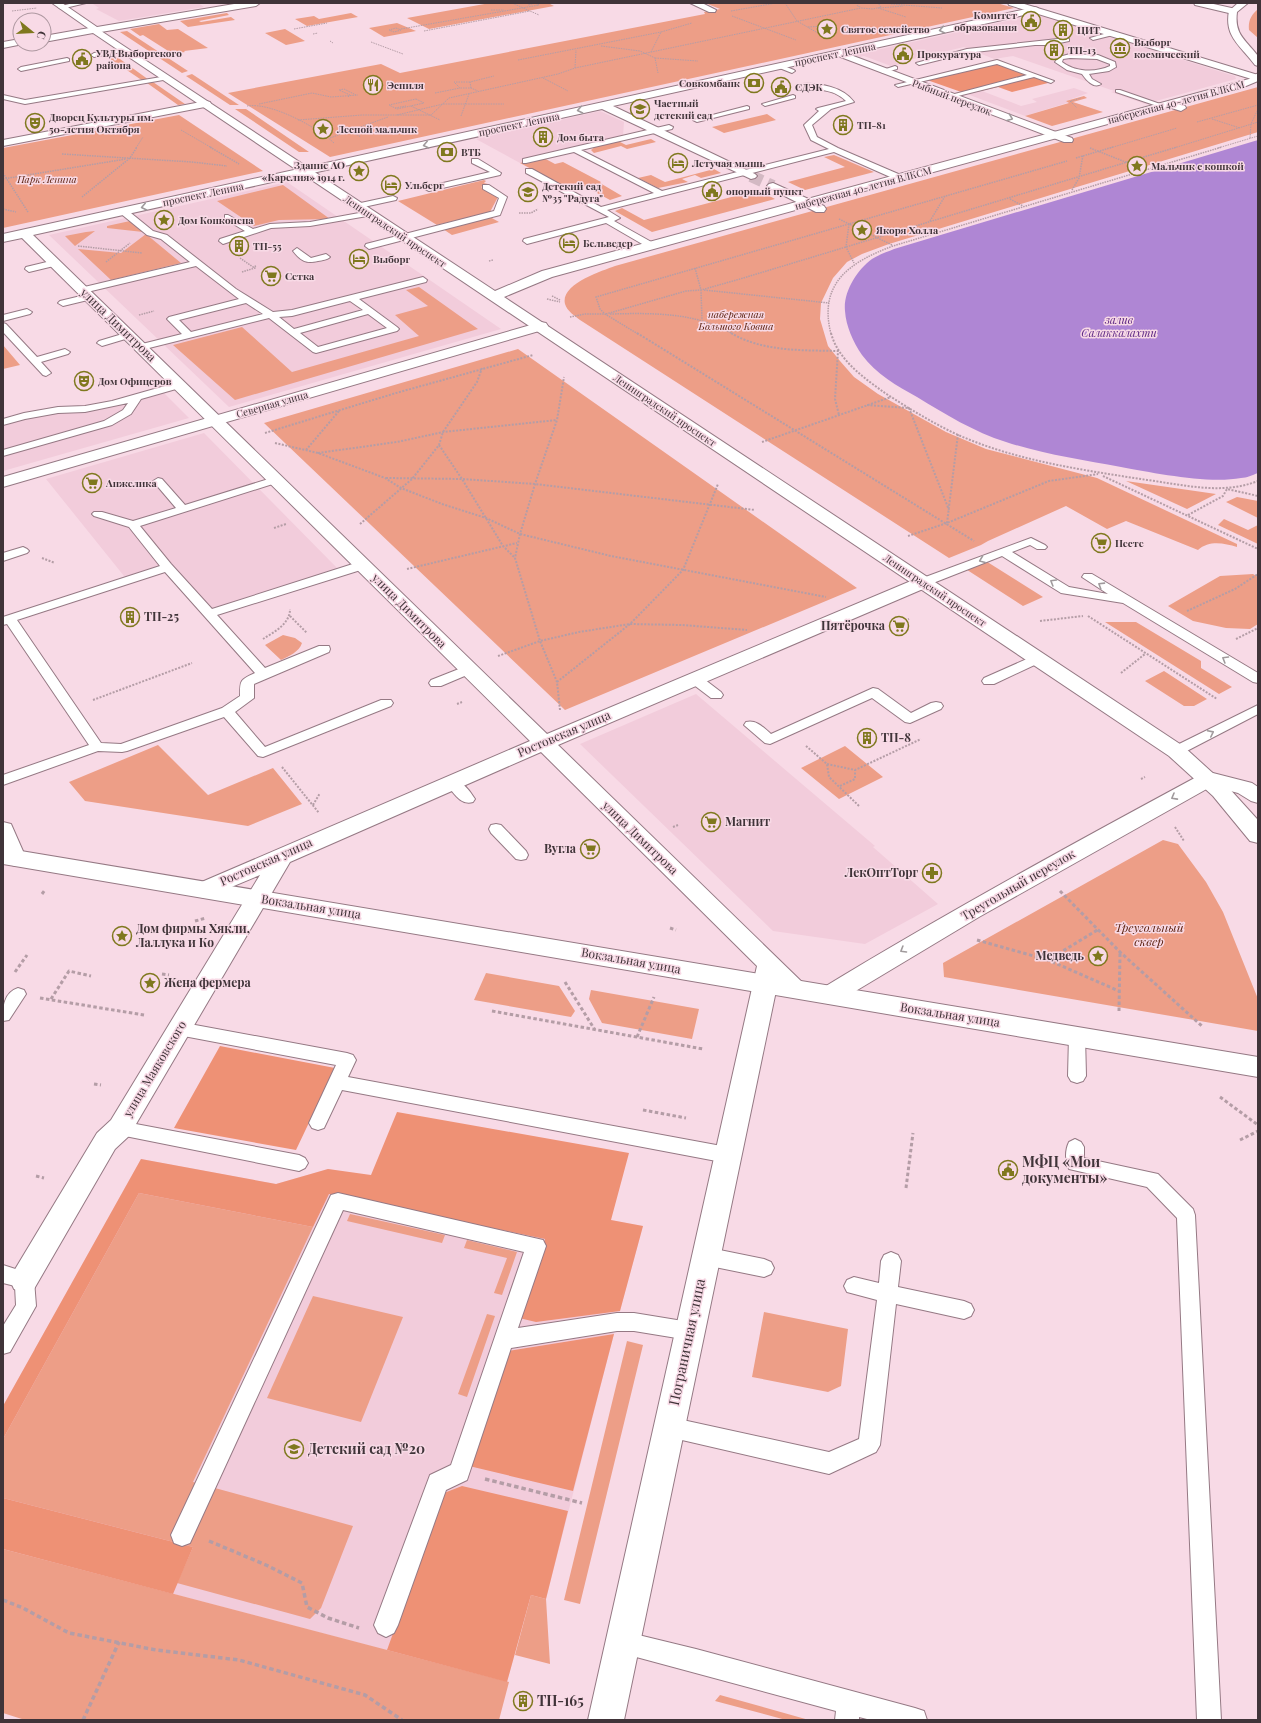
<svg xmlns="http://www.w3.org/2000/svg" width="1261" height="1723" font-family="'Playfair Display',serif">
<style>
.built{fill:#f2ccdb}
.green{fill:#ed9e87}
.forest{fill:#ee9175}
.water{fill:#af86d4}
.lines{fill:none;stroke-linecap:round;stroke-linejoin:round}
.minor-tunnel{stroke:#d3b9c3;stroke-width:12;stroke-dasharray:12 6;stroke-linecap:butt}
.service-casing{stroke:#957984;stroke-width:2}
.minor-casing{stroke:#957984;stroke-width:2}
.tertiary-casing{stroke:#957984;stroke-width:2}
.secondary-casing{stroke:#957984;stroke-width:2}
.primary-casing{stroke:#957984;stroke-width:2}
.path-far4{stroke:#b49da6;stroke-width:1;stroke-dasharray:1.5 1;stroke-linecap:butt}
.path-far3{stroke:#b49da6;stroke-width:1.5;stroke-dasharray:1.5 1;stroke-linecap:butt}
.path-far2{stroke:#b49da6;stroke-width:2;stroke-dasharray:2 1.5;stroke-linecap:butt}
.path-far1{stroke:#b49da6;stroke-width:3;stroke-dasharray:3.5 2.5;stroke-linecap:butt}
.path{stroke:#b49da6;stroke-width:3.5;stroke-dasharray:4.5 3;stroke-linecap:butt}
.service{fill:#fff;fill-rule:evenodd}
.minor{fill:#fff;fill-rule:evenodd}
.tertiary{fill:#fff;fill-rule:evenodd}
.secondary{fill:#fff;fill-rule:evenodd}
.primary{fill:#fff;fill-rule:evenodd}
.oneway{stroke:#a09a9c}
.labels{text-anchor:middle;stroke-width:3;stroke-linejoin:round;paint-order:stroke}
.far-poi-label{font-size:10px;font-weight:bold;fill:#403439;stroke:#f8dae6;text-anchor:start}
.far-street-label{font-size:10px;fill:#403439;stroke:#f8dae6}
.far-park-label{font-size:10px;font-style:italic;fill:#5d2311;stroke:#f8dae6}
.far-water-label{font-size:11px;font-style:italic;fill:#5e2884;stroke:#f8dae6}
.street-label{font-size:12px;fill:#403439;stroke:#f8dae6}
.poi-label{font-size:12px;font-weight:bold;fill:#403439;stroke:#f8dae6;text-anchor:start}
.park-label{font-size:12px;font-style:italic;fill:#5d2311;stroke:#f8dae6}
.near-poi-label{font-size:14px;font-weight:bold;fill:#403439;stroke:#f8dae6;text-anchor:start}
.near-street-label{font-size:14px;fill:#403439;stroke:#f8dae6}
</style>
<rect width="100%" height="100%" fill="#f8dae6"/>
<!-- built -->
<path class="built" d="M102 3H198L204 7 119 21 96 9 99 8 93 4Z
M1038 14 1231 75 1235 76 1236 79 1145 104 1111 92 1114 91 1013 56 994 59 964 47 909 60 911 62 891 66 864 56 860 57 854 55Z
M1074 88 1088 93 1066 101 1070 102 1025 116 967 94 982 91 1021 106 1037 102 1032 99Z
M600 111 624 122 623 136 626 137 520 163 476 139Z
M287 182 501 329 229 407 49 235Z
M161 390 189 418 3 471V422L24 416 85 409Z
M204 433 341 572 209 614 167 567 130 579 124 576 46 479Z
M696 694 875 846 873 847 938 904 865 944 773 931 580 744Z
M141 1159 276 1184 328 1169 643 1226 617 1322 546 1599 531 1595 507 1682 3 1549V1406Z"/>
<!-- green -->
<path class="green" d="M490 3H548L554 6 429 29 407 18Z
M705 3H997L1014 8 330 157 228 93 381 64 400 73 705 14 704 12 720 9Z
M1258 9V38L1249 30C1248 21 1251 15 1258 9Z
M227 13 229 15 199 21 201 22 231 17 235 20 188 27 180 21Z
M351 13 358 17 307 26 295 19 314 16 319 19Z
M397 23 416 31 384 37 369 28Z
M159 24 167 30 178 29 208 48 184 51 185 52 173 54 143 35 140 36 130 29Z
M285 29 305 41 286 45 265 33Z
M127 31 188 71 182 73 120 32Z
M113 54 149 80 143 81 106 56Z
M192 74 239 105H230L186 76Z
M153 82 185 104 178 105 147 83Z
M1258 87V132L889 244 862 254 847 262 833 278 821 303 820 319 828 346 840 361 854 377 878 394 946 432 986 449 1097 478 1237 544V547C1224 543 1209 540 1198 550L1126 521 1107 529 1066 506 988 541 981 545 949 558 580 320C575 316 567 311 565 304 560 284 602 271 615 266Z
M1084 96 1087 98 1073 102 1103 112 1052 126 1025 116 1069 103 1066 101Z
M235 109H246L309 152H299Z
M767 114 776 120 724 133 712 127Z
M179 115 263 171 3 228V148Z
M651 139 656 142 627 149 621 146 594 153 591 150 596 146 618 141 626 145Z
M834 155 874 172 805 190 788 182 845 167 824 157Z
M542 157 555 164 563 162 601 182 600 183 622 196 610 200 584 186 571 190 520 163Z
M714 169 721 173 701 178 695 175 682 179 688 182 658 188 638 178 651 175 665 182Z
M484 180 486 181 484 183 488 184 481 187 498 197 490 212 437 225 398 201Z
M283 185 330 219 279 220 254 226 217 201Z
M758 190 775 199 652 232 615 211 622 208 644 220Z
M490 217 499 222 452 235 443 229Z
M130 221 143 232 107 228V226Z
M95 231 75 246 65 236 86 232Z
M146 234 181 263 111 280 78 249 121 253Z
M419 287 478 329 235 400 173 345 242 327 292 372 419 336 395 315 428 306 406 290Z
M3 345 20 365 3 369Z
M518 349 857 588 565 710 264 423Z
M1126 481 1216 494 1187 509Z
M1237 497 1258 501V518L1226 502Z
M1224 519 1248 530 1258 525V544L1218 525Z
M981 558 1043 597 1023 606 961 566Z
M1253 574 1258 577V624L1250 629 1226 628 1193 621 1168 606 1220 576Z
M1105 622H1136L1201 661V668L1232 687 1219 694Z
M283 635 295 638 302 643C299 652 289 656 281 660L265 645Z
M1164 671 1207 699 1194 706H1184L1145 681Z
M158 745 208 795 273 768 302 804 248 826 85 801 69 782Z
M845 746 883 777 839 799 801 768Z
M1163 840 1178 844 1206 882 1223 912 1258 999V1031L944 977 943 963Z
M486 973 559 986 575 1011 571 1017 474 1000Z
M591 990 699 1009 692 1039 602 1023 589 999Z
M139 1193 313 1227 193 1482 353 1526 321 1608 310 1619 177 1583 193 1547 3 1498V1439Z
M350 1214 445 1235 442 1243 347 1221Z
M467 1240 517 1252 502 1295 494 1293 507 1258 464 1248Z
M313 1296 403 1317 361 1422 267 1398Z
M764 1312 848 1329 841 1386 828 1392 752 1377Z
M487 1314 495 1316 467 1397 458 1394Z
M627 1341 643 1345 580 1604 564 1600Z
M3 1549 509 1682 499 1720H25L3 1713Z
M531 1595 546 1599 550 1664 515 1655Z
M720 1695 809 1720H786L715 1701Z"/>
<!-- forest -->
<path class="forest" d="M998 63 1052 82 1012 92 998 87 967 94 927 80Z
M220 1046 335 1068 296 1150 174 1128Z
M397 1112 629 1153 611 1220 643 1226 620 1311 536 1322 519 1318 545 1239 329 1194 313 1227 139 1193 3 1439V1406L141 1159 276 1184 328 1169 371 1175Z
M614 1334 573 1491 469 1466 508 1351Z
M462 1486 568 1511 546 1599 531 1595 507 1682 387 1650 444 1493Z
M3 1498 193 1547 173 1594 3 1549Z"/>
<!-- water -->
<path class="water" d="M1258 140V473C1252 475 1247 478 1241 478 1208 484 1154 473 1121 467 1082 460 1043 454 1006 442 974 432 945 414 917 397 897 386 876 374 862 355 853 342 846 326 845 311 843 292 857 270 872 259 878 255 887 252 894 249Z"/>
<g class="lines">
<!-- minor-tunnel -->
<path class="minor-tunnel" d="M751 176 773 186"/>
<!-- service casing -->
<g class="service-casing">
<path id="service" d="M73 3H86L61 9 58 7Z
M1111 32 1114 34 1113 35 1093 40 1090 38Z
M1067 38 1069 39V41L1050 45H1035L967 53 919 65 916 63 967 49Z
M125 48 127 49V51L94 57 91 55 94 53Z
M1070 54 1098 55 1115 62 1116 67 1109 71 1089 74 1092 79 1101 84C1094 89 1086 80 1082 74L1067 70 1055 62 1059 57ZM1070 58 1097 59 1110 64V66C1095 73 1075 72 1062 62L1063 59Z
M67 58 69 59V61L21 71 18 69 21 67Z
M997 60 1054 81 1051 83 1034 77 950 98 947 96 1027 75 997 64 898 87 895 85Z
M779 64 794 70 795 71 792 73 777 67 776 66Z
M895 66 897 67V69L883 73 880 71Z
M167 76 169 77V79L25 104 3 99V95L25 100Z
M802 84C820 83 843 87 854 102L831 109 812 125 817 137 838 148 903 176V180H897L834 152 607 210 620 218 614 221 655 244 656 246 655 248H649L606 223 527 244 523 241 524 239 609 217 526 173V169H532L601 207 654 193 574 152 526 163H523V159L669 125 673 127 672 129 581 150 662 191 829 149 811 140 804 125 819 111 816 109 818 108 846 101C833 88 816 90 800 87V85Z
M1116 90H1120L1166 106 1160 107 1116 92Z
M793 95 795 96V98L765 106 762 104Z
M747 106 749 107V109L697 122 693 120Z
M472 159H478L501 173 500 175 429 191 425 189 426 187 490 172 472 163Z
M483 185H489L507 197 500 215 369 249 365 246 366 244 494 211 499 198 483 189Z
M393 196 397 198 396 200 359 208 355 206 356 204Z
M120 209H126L153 231 167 235 236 289 273 312 292 310 423 277 427 280 426 282 359 299 397 327 399 329 397 331 316 353 313 352 269 318 141 350 138 349 136 347 138 345 182 334 167 319 169 317 239 299 196 266 83 293 80 292 79 290 80 288 190 262 161 239 147 235 120 213ZM350 301 363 310 294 329 279 317 292 316ZM246 303 263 314 191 332 179 320ZM368 314 387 328 318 347 300 333Z
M370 211 374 213 373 215 310 226 271 228 223 244 219 241 220 239 245 231 225 219V215H228L253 229 270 224 310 222Z
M297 248 311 258 326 254 330 257C327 260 323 260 318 261 306 264 301 261 293 251Z
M55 260 58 261 59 263 58 265 29 272 25 269 26 267Z
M89 294 94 297 92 299 63 306 58 303 60 301Z
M27 309 32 312 30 314 3 321V315Z
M3 323 6 324 37 357 65 349 70 352 68 354 41 362 51 373 46 376 43 375 3 332Z
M129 332 134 335 132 337 102 346 97 343 99 341Z
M179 382 184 385 183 387 141 399 131 414 112 425 3 456V450L104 421 123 410 128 403 85 412 58 413 25 419 3 425V419L24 413 58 407 85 406 112 401Z
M275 477 279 478 280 480 279 482 140 526 171 564 212 609 359 562H367L369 565 367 568 217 615 265 668 319 646H329L330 649 329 652 254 684V698L235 712 265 747 381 700H391L393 703 391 706 263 757 258 756 224 717 127 751 122 752 98 751 3 785V775L89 745 7 624 3 625V617L160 566 129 527 94 516 92 514 94 512H102L133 521 176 508 153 481 158 478 162 479 185 505ZM165 572 255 673C240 680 240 680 240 696L222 708 121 744 101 743 17 620Z
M1031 538 1045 545 1047 547 1045 549H1037L1030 545 1012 552 1069 587 1108 594 1082 577 1084 574H1092L1258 673V683L1253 682 1123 603 1061 593 1002 556 928 585H920L918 582 920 579Z
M23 547 27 549 29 551 27 553 3 561V553Z
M1038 654 1043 655 1044 658 1043 661 994 684H984L982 681 984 678Z
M469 665 474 666 475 669 474 672 441 686H431L429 683 431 680Z
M695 675 700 676 721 692 723 695 721 698H711L690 682 688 679 690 676Z
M873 688 878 689 911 713 931 703 936 702 941 703 943 706 941 709 910 723 905 722 872 698 770 744 765 743 744 725 746 722C756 719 764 728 771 734Z
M1258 705V714L1181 754 1176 755 1171 754 1169 751 1171 748Z
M452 777C461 780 470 791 475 799L473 802C461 806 454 793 447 785L445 782 447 779Z
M496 824 501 825 526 851 528 855 526 859 521 860 516 859 491 833 489 829 491 825Z
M18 988 24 990 26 994 9 1020 3 1021C3 1008 3 993 18 988Z
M179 1022 347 1053 353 1055 356 1060 348 1077 727 1147 733 1150 736 1155 733 1160 727 1163 342 1090 324 1128 318 1130 312 1128 309 1123 336 1065 173 1034 171 1029 173 1024Z
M1077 1029 1083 1031 1085 1036 1086 1076 1083 1081 1077 1083 1071 1081 1068 1076 1069 1036 1071 1031Z
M120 1121 299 1155 305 1158 308 1163 305 1168 299 1171 120 1135 114 1133 111 1128 114 1123Z
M1075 1139 1081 1142 1084 1147V1158L1158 1174 1193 1209 1195 1215 1221 1720H1197L1177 1218 1147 1187 1069 1169C1065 1161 1065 1150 1069 1142Z
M338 1193 543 1240 546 1246 518 1328 617 1313H634L689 1322 696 1324 699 1331 696 1338 689 1340 634 1331H617L511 1348 467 1480 446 1490 398 1625 394 1633 386 1637 378 1633 374 1625 430 1475 451 1465 524 1252 343 1210 190 1543 182 1546 174 1543 171 1535 331 1195Z
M705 1247 764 1259 771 1262 774 1268 771 1274 764 1277 705 1265 698 1262 695 1256 698 1250Z
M891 1252 898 1255 901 1261 898 1287 964 1301 971 1304 974 1310 971 1316 964 1319 896 1304 880 1445 876 1452 829 1474 669 1437 662 1434 659 1427 662 1420 669 1417 829 1452 859 1439 877 1300 847 1292 844 1286 847 1280 854 1277 879 1283 881 1261 884 1255Z
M3 1265 31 1274 34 1280 36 1306 10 1352 3 1354V1326L16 1305 15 1286 3 1283Z
M622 1631 696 1649 915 1708 924 1711 927 1720H871L859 1717V1720H835L836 1711 614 1651 610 1643 614 1635Z"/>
</g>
<!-- minor casing -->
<g class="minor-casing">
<path id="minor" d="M690 3H702L716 10 715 12H709Z
M1194 3H1209L1236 9 1237 11 1233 14 1195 5Z
M1035 7 1038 8 1039 10 1038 12 848 54 1072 138 1073 140 1072 142H1064L838 56 613 106 755 174 757 176 755 178 751 179 602 109 33 235 547 734 918 578 924 577 930 578 933 582 930 586 558 745 803 983 807 989 803 995C791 999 786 994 777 986L624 1720H588L757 966 541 752 290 862 129 1136 115 1149 34 1289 24 1293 14 1289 10 1280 14 1271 97 1133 111 1120 260 875 205 898 197 896 194 890 197 884 530 741 22 238 3 242V234Z
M206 101 210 102 211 104 210 106 3 146V140Z
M1169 101 1185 106 1186 108 1181 111 1165 106 1164 104Z
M773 183 824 206 826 209 824 212H816L769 188 767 186 769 184Z
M1209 772 1252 783 1258 787V803L1251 801 1238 793 1212 786 979 917 839 1001 830 1004 821 1001 818 995 821 989C946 913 1074 843 1202 774Z
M3 822 11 824 26 858 23 863 15 866 7 863 3 855Z"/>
</g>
<!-- tertiary casing -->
<g class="tertiary-casing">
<path id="tertiary" d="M52 3H62L97 27 240 3H260L256 6 95 33Z
M1008 3H1021L1258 75V81L1009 5Z
M3 848 1258 1057V1077L3 864Z"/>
</g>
<!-- secondary casing -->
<g class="secondary-casing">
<path id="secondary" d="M541 322 546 323 548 326 546 329 3 487V477Z"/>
</g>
<!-- primary casing -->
<g class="primary-casing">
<path id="primary" d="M1238 3H1248L1237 12C1234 35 1246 40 1258 56V66L1255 65C1241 46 1224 37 1229 11Z
M95 27 495 291 542 271 1238 82 1249 79 1258 73V81L1246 86 552 277 504 297 1183 746 1227 786 1257 819 1258 843 1250 841 1213 796 1169 756 93 33 44 42V36Z
M20 39V44H23L3 48V42Z"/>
</g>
<!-- path-far4 -->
<path class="path-far4" d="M512 3 539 15
M785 3 797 21 823 36
M859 3 857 6 861 7
M891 4 942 8
M878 8 906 17
M880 8 903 6
M491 10H504
M12 11 37 8
M731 11 776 3
M732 16 796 40
M808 27 825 26 836 28
M396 28 401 30 394 32 389 30Z
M294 29 327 23
M401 29 539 5 535 3 528 5
M424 31 530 11
M313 34 318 33
M330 41 333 43
M371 42 403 54
M601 46 640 51 655 58 658 73
M651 52 661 32 692 23
M655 58 698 61
M518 60 661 32
M575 68 576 50
M543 78 568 91
M470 82H454L460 88H471L478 91
M471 88 470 82 494 76
M435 93 460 88
M348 97 350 95 339 90 344 89 356 95
M416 99 424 103 397 109 389 105Z
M1070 101 1077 108
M1071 101 1081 98
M259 104 312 93 331 97 358 95
M247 106C271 102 317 127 334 143
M411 106 440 120
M395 108 406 106
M397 115 443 104H504
M461 116 469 94
M1212 119 1240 128
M298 120 362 115H431L449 98 558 74 575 68 861 8 873 9 881 7 878 3
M1197 122 1258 105
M181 130 212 148
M350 131 361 137
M330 138 388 117
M1250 138 1251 124 1258 109
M136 148 143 137
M1110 148 1177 128
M1174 148 1258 122
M1218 148 1258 136"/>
<!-- path-far3 -->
<path class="path-far3" d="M210 147 239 164
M1090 148 1128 163 1132 167 1141 170
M62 154 192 162 227 166
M1076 158 1113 147
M1129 163 1141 165 1148 169
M3 173 28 212
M3 179 126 159
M1072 190 1079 178 1083 155
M82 197 130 158 137 147
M1010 199 1023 206
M3 209 16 212
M519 213H531L538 209
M839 219 892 245
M930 221 945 196
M849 224 846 247 854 263
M78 246 142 253
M240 258 253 267 256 266
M489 261 493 260
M106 262 130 243
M695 268 701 290 702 320
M242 272 255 268 253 267
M704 290 829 303
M552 296 560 300
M547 299 560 302
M606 314 686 291 701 290 740 279 1177 147
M610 314C653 313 695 312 733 334
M139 315 154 311
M570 317 585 314H605
M638 334 605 314 600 309 596 297 1067 161
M831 334C818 283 850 262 893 246L1222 147"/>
<!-- path-far2 -->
<path class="path-far2" d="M637 333 974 541
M731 333C763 352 802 350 838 351L835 399 839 415
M831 333C838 360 864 378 885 393 908 408 931 422 956 434 1016 461 1083 470 1147 480 1185 485 1222 495 1258 481
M867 405 909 408 949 510
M265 433 396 393 533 355
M762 442 891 397
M275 443 318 453 385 478 401 488 442 504 486 518 520 534 611 556 826 597
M439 445 462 479 503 546 515 558
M306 450 339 411
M318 453 397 442 443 432 557 420
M1103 476 1258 549
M386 478 462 479 535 484 755 510
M1188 515 1223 496 1227 489 1258 496
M947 523 958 434
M360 524 412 479 439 445 443 432 477 382 482 368
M274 528 286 524
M908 536 947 523 1049 481 1098 474
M42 558 55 563
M407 569 517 543
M1187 611 1235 589 1258 574
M290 616 307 633
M1088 616 1217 699
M905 621 909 619
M1040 621 1083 616
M263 639C274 632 290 624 290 609
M1236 639 1258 628
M498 656 540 641 579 632 630 624 682 625 747 630
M1121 673 1145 654
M557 682 630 624 683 570 718 484
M93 700 192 663
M457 704 462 702
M560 710 557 682 540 641 515 558 520 534 535 484 557 420 564 377
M806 746 827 764 829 777 859 806
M827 764 855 770 921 739
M282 767 319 813
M1141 779 1145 777
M840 786 855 779V770
M313 805 320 793
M673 827 678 825
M1175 827 1184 841"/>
<!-- path-far1 -->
<path class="path-far1" d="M1060 891 1120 952 1203 1027
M42 894 45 890
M195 921 206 918
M670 928 676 930
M977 940 1048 960 1119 991
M1048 960 1099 929
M15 972 27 955
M162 974 169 975
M565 982 595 1030
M40 998 144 1015
M51 999 69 971 91 976
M492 1011 703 1049
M1119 1011 1120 953
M637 1037 654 997
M94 1084 101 1085
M1220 1097 1258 1125
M643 1110 686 1118
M1240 1140 1258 1131
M36 1176 44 1178
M906 1188 913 1133"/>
<!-- path -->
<path class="path" d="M485 1479 582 1503
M209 1541 266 1565 302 1583 307 1607 328 1618 359 1628
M3 1600 23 1608 69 1633 156 1650 239 1660 365 1695 402 1720
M83 1720 119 1642"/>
<!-- service -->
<use href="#service" class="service"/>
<!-- minor -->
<use href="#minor" class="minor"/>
<!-- tertiary -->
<use href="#tertiary" class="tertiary"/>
<!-- secondary -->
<use href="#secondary" class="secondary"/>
<!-- primary -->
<use href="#primary" class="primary"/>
</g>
<!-- one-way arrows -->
<defs><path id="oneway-chevron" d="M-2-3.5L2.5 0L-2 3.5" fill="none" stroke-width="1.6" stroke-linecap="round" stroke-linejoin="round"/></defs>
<g class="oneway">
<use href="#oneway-chevron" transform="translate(942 30) rotate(168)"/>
<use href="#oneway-chevron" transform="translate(580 110) rotate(168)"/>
<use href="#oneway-chevron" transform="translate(1010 118) rotate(21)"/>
<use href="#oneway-chevron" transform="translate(426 145) rotate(168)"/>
<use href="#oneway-chevron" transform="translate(144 207) rotate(168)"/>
<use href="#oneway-chevron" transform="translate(982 560) rotate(159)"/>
<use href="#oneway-chevron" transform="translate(1053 582) rotate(-149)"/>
<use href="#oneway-chevron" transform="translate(1101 585) rotate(-148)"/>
<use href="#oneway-chevron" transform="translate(1225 659) rotate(-149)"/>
<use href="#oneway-chevron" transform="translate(1211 733) rotate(-27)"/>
<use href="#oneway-chevron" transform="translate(1174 797) rotate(151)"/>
<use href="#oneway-chevron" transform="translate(903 950) rotate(149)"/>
</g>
<!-- icons -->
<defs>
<g id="civic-ring" transform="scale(1)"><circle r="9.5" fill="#f8dae6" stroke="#7f781e" stroke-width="1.5"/><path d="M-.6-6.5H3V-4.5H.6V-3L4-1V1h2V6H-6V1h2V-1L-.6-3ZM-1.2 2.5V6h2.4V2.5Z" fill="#7f781e"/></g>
<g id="sight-ring" transform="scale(1)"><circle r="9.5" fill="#f8dae6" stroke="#7f781e" stroke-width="1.5"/><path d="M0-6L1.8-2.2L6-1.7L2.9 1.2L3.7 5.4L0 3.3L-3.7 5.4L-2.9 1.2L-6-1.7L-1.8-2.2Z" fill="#7f781e"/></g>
<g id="building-ring" transform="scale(1)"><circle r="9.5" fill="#f8dae6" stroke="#7f781e" stroke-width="1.5"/><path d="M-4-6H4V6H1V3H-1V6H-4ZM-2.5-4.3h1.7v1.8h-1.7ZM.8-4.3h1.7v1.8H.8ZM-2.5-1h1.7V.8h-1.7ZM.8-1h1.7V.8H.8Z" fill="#7f781e"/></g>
<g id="museum-ring" transform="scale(1)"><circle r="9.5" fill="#f8dae6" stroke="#7f781e" stroke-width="1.5"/><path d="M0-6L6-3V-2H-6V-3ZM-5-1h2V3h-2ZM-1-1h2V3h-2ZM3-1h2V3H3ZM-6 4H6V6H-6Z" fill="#7f781e"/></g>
<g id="bank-ring" transform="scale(1)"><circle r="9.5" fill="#f8dae6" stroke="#7f781e" stroke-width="1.5"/><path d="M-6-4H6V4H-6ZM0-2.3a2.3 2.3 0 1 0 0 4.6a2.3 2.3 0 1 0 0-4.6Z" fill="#7f781e"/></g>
<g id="restaurant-ring" transform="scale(1)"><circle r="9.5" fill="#f8dae6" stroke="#7f781e" stroke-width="1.5"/><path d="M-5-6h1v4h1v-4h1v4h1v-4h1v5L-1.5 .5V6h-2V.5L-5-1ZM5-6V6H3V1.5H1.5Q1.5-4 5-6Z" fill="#7f781e"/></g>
<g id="school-ring" transform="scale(1)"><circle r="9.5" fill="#f8dae6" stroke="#7f781e" stroke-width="1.5"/><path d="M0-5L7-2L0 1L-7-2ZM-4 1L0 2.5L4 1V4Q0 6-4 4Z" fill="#7f781e"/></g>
<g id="theatre-ring" transform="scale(1)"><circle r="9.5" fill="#f8dae6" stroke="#7f781e" stroke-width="1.5"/><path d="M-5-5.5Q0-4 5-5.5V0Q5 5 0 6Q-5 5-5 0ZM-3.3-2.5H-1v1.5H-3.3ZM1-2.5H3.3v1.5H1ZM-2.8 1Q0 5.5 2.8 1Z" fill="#7f781e"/></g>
<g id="hotel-ring" transform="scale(1)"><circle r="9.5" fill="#f8dae6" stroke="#7f781e" stroke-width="1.5"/><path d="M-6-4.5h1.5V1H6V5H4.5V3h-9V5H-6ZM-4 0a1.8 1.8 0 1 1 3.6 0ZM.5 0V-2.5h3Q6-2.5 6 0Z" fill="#7f781e"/></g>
<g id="supermarket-ring" transform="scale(1)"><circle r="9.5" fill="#f8dae6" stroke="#7f781e" stroke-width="1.5"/><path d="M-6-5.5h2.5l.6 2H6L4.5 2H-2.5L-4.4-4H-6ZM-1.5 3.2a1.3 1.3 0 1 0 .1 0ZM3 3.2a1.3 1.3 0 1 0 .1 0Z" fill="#7f781e"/></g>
<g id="pharmacy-ring" transform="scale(1)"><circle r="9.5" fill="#f8dae6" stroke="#7f781e" stroke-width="1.5"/><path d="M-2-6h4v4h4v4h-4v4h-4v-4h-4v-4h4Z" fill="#7f781e"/></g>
</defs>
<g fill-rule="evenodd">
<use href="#civic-ring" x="1031" y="21"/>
<use href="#sight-ring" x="827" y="29"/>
<use href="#building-ring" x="1063" y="30"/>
<use href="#museum-ring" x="1120" y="48"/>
<use href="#building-ring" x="1054" y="50"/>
<use href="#civic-ring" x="903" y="54"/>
<use href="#civic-ring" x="82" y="59"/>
<use href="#bank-ring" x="754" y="83"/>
<use href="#restaurant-ring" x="373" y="85"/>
<use href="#civic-ring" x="781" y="87"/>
<use href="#school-ring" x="640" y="109"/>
<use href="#theatre-ring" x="35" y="123"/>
<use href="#building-ring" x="843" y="125"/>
<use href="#sight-ring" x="323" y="129"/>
<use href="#building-ring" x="543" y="137"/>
<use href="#bank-ring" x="447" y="152"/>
<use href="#hotel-ring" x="678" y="163"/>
<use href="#sight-ring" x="1137" y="166"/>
<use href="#sight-ring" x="359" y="171"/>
<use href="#hotel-ring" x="391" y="185"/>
<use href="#civic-ring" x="712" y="191"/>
<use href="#school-ring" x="528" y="192"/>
<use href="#sight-ring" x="164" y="220"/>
<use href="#sight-ring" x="862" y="230"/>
<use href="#hotel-ring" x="569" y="243"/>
<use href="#building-ring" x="239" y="246"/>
<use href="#hotel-ring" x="359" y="259"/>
<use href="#supermarket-ring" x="271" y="276"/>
<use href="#theatre-ring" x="84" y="381"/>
<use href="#supermarket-ring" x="92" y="483"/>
<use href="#supermarket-ring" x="1101" y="543"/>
<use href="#building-ring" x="130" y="617"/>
<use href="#supermarket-ring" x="899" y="626"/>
<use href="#building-ring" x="867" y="738"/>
<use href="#supermarket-ring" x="711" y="822"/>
<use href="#supermarket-ring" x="590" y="849"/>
<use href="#pharmacy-ring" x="932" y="873"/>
<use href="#sight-ring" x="122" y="936"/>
<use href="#sight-ring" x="1098" y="956"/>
<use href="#sight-ring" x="150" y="983"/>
<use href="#civic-ring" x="1008" y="1170"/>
<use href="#school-ring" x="294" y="1449"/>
<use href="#building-ring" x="523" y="1701"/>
</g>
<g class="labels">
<!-- far-poi labels -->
<g class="far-poi-label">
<text x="1017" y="19" text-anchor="end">Комитет<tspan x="1017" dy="12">образования</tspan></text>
<text x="841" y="33">Святое семейство</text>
<text x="1077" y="34">ЦИТ</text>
<text x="1134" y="46">Выборг<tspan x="1134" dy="12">космический</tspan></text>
<text x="1068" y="54">ТП-13</text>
<text x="96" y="57">УВД Выборгского<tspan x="96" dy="12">района</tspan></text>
<text x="917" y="58">Прокуратура</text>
<text x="740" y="87" text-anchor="end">Совкомбанк</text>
<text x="387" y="89">Эспиля</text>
<text x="795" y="91">СДЭК</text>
<text x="654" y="107">Частный<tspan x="654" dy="12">детский сад</tspan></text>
<text x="49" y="121">Дворец Культуры им.<tspan x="49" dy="12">50-летия Октября</tspan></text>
<text x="857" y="129">ТП-81</text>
<text x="337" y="133">Лесной мальчик</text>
<text x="557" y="141">Дом быта</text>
<text x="461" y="156">ВТБ</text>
<text x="692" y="167">Летучая мышь</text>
<text x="345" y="169" text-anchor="end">Здание АО<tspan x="345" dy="12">«Карелия» 1914 г.</tspan></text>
<text x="1151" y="170">Мальчик с кошкой</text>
<text x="405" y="189">Ульберг</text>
<text x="542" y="190">Детский сад<tspan x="542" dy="12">№35 "Радуга"</tspan></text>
<text x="726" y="195">опорный пункт</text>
<text x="178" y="224">Дом Конконена</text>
<text x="876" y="234">Якоря Холла</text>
<text x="583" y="247">Бельведер</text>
<text x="253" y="250">ТП-55</text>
<text x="373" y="263">Выборг</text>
<text x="285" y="280">Сетка</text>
<text x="98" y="385">Дом Офицеров</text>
<text x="106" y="487">Анжелика</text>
<text x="1115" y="547">Несте</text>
</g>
<!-- far-street labels -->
<g class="far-street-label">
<text transform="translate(835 54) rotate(-12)" y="4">проспект Ленина</text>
<text transform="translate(952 97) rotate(21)" y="4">Рыбный переулок</text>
<text transform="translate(1176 102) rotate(-15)" y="4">набережная 40-летия ВЛКСМ</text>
<text transform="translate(519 124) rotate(-12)" y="4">проспект Ленина</text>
<text transform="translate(863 188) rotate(-15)" y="4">набережная 40-летия ВЛКСМ</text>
<text transform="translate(203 194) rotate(-12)" y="4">проспект Ленина</text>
<text transform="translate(395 231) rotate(34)" y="4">Ленинградский проспект</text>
<text transform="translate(272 404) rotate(-16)" y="4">Северная улица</text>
<text transform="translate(665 410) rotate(34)" y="4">Ленинградский проспект</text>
<text transform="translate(935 590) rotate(34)" y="4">Ленинградский проспект</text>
</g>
<!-- far-park labels -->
<g class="far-park-label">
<text x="47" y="183">Парк Ленина</text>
<text x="736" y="318">набережная<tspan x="736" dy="12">Большого Ковша</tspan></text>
</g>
<!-- far-water labels -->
<g class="far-water-label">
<text x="1119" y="324">залив<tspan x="1119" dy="13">Салаккалахти</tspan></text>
</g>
<!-- street labels -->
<g class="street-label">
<text transform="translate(118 325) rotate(44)" y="4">улица Димитрова</text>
<text transform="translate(409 611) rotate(45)" y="4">улица Димитрова</text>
<text transform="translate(564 734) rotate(-23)" y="4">Ростовская улица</text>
<text transform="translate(640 838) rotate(44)" y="4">улица Димитрова</text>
<text transform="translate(266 862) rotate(-24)" y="4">Ростовская улица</text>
<text transform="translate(1018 885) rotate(-30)" y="4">Треугольный переулок</text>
<text transform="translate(311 907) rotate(9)" y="4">Вокзальная улица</text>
<text transform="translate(631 961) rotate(10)" y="4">Вокзальная улица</text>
<text transform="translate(950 1015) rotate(9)" y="4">Вокзальная улица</text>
<text transform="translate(155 1069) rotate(-59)" y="4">улица Маяковского</text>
</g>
<!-- poi labels -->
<g class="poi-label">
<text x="144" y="621">ТП-25</text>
<text x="885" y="630" text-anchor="end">Пятёрочка</text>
<text x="881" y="742">ТП-8</text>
<text x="725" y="826">Магнит</text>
<text x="576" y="853" text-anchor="end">Вугла</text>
<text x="918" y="877" text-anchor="end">ЛекОптТорг</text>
<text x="136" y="933">Дом фирмы Хякли,<tspan x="136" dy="14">Лаллука и Ко</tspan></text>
<text x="1084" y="960" text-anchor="end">Медведь</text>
<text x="164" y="987">Жена фермера</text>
</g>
<!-- park labels -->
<g class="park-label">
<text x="1149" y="932">Треугольный<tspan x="1149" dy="14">сквер</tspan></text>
</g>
<!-- near-poi labels -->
<g class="near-poi-label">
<text x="1022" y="1167">МФЦ «Мои<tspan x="1022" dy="16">документы»</tspan></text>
<text x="308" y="1454">Детский сад №20</text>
<text x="537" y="1706">ТП-165</text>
</g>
<!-- near-street labels -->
<g class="near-street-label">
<text transform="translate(687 1342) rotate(-78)" y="5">Пограничная улица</text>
</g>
</g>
<!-- border -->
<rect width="1261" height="1723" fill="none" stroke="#403439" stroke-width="8"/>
<!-- north arrow -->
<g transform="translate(32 32) rotate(108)"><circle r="19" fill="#f8dae6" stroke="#ae98a1"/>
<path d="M0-3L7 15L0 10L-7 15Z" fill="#7f781e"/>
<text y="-6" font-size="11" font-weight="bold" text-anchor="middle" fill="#403439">С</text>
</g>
</svg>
